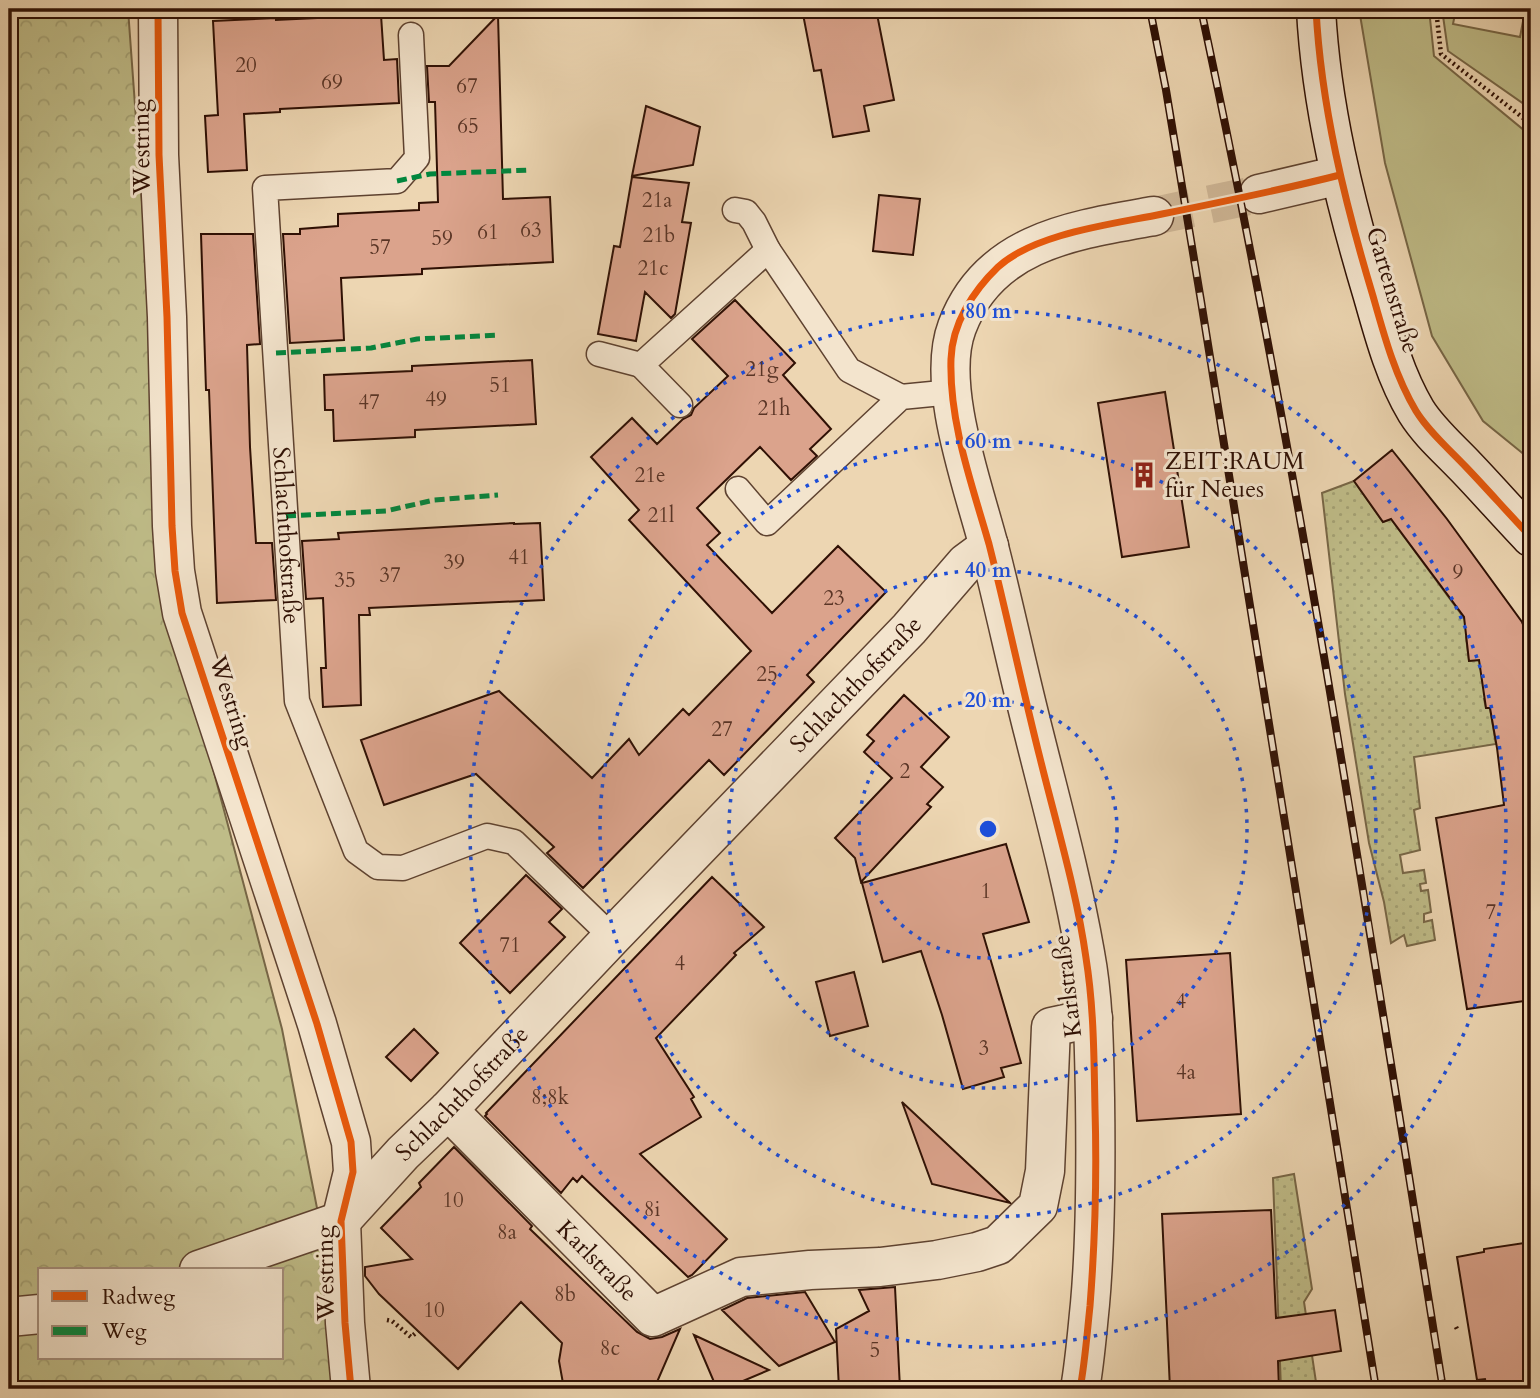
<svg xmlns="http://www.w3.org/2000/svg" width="1540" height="1398" font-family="Cardo,serif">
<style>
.grass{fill:url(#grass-dots);stroke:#776646;stroke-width:2}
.forest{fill:url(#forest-crowns);stroke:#776646;stroke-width:2;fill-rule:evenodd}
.garden{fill:#bfbc88;stroke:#776646;stroke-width:2}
.building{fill:#dba38c;stroke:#2f1004;stroke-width:2}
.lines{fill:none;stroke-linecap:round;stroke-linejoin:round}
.street-tunnel{stroke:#d0b898;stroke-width:38;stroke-dasharray:38 19;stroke-linecap:butt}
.lane-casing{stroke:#5e4230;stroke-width:27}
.street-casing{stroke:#5e4230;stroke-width:41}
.secondary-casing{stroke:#2f1004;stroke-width:41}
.path{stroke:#2f1004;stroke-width:4.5;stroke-dasharray:2 3.5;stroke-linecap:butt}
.lane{stroke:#f3e4cd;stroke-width:24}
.street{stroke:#f3e4cd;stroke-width:38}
.secondary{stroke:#f3e4cd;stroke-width:38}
.rail-casing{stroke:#2f1004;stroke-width:8}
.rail{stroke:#f3e4cd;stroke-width:5;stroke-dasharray:16;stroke-linecap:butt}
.quiet{stroke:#00873e;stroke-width:5;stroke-dasharray:10 5;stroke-linecap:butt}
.cycleway-casing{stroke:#f3e4cd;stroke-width:11}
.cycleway{stroke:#e8590c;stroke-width:7}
.ring{fill:none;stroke:#1d4ed8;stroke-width:3.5;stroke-dasharray:3.5 7}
.labels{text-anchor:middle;stroke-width:6;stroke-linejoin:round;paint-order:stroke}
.number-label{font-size:21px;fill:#5a3526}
.street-label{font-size:24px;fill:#2f1004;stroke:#f3e4cd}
.poi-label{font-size:24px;fill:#2f1004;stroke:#f3e4cd;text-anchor:start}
.centre{fill:#1d4ed8;stroke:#f3e4cd;stroke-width:3.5}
.ring-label{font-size:21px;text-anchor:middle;font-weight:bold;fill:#1d4ed8;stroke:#f3e4cd;stroke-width:6;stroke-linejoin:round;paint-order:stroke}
</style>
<defs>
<pattern id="grass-dots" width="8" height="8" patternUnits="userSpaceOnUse" patternTransform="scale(1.75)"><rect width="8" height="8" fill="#bfbc88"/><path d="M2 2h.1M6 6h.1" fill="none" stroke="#a4a174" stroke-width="1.8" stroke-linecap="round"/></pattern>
<pattern id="forest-crowns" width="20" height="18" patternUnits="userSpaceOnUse" patternTransform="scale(1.75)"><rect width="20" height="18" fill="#bfbc88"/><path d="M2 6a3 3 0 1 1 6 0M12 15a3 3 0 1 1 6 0" fill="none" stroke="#a4a174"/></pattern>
</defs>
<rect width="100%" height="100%" fill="#edd6b2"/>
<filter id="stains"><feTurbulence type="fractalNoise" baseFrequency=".00286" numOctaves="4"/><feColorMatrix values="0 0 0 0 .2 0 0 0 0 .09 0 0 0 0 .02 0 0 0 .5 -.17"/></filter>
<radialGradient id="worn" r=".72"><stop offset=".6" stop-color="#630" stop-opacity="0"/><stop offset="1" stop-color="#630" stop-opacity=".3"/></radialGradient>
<!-- grass -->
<path class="grass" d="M1354 481 1383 522 1391 519 1475 633 1466 637 1469 661 1480 660 1487 698 1484 699 1486 708H1490L1496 744 1414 757 1420 808 1414 810 1420 850 1400 855 1403 873 1424 870 1426 883 1420 884 1421 891 1428 890 1431 912 1424 914V922L1432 920 1435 940 1407 946 1404 935 1391 943 1384 902 1369 843 1345 694 1322 493Z
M1294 1174 1312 1289 1304 1302 1316 1382 1314 1385V1389H1281L1273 1178Z"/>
<!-- forest -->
<path class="forest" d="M9 9H128L172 614 282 1029 326 1254 332 1389H9ZM40 1270H282V1358H40Z"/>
<!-- garden -->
<path class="garden" d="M1359 9H1429L1434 56 1531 136V460L1483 421 1432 336 1385 163Z
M1442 9H1456L1453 24 1520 37 1525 11 1531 12V109L1448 51Z"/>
<!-- building -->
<path class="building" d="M802 9H876L894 100 864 106 869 131 833 137 821 70 814 71Z
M381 15 384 60 397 59 399 103 280 109V112L244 114 247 170 208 172 205 116 218 115 213 21 276 18V20Z
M498 15 503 199 550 197 553 262 422 269V274L341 278 344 340 290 343 283 234H300V229L338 226V214L419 210V203L438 202 435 102H429L427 66H449Z
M646 106 700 127 693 165 632 176Z
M632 177 689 183 682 222 691 223 675 314 671 318 645 292 636 341 598 334 614 246 620 247Z
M879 195 920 199 913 255 873 251Z
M201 234H253L260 344 247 345 250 447 256 543H272L276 600 217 603 209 390H206Z
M735 300 795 363 783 375 831 429 810 449 817 456 791 480 760 447 697 508 720 533 707 545 772 613 838 546 886 592 807 675 814 682 724 775 709 760 583 888 547 853 554 847 476 774 384 805 361 740 499 691 592 778 629 739 639 755 683 709 689 715 751 651 629 520 639 510 591 457 632 418 657 444 683 419 691 415 694 408 728 376 692 339Z
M532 360 536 424 415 430V437L334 441 333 410H325L324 375 412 371V366Z
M1165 392 1189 547 1122 557 1098 403Z
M1392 450 1447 519 1522 622 1531 644V1000L1467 1009 1436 818 1504 805 1497 748 1490 708H1486L1479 660 1469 661 1464 617 1391 519 1383 522 1354 481Z
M514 523V524L540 523 544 600 369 608 370 615H359L361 705 323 707 321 668H326L323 598 306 599 302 541 339 539 338 533Z
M904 695 949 737 921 767 943 787 927 804 931 807 861 882 855 858 835 838 892 778 864 752 874 741 867 735Z
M1006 844 1029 922 983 934 1021 1063 1001 1068 1004 1077 963 1089 942 1015 921 951 883 962 862 883Z
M526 875 562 909 549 922 565 937 510 993 460 943Z
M712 877 764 927 734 953 736 955 656 1038 694 1097 691 1099 701 1117 640 1154 727 1239 692 1275 688 1277 582 1176 577 1182 573 1178 561 1193 485 1116 487 1114 486 1113Z
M1230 953 1241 1114 1137 1121 1126 960Z
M854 972 868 1026 830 1036 816 982Z
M414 1029 438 1053 411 1081 386 1057Z
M902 1102 1010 1203 932 1184Z
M454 1147 532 1226 530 1229 637 1332 650 1339 662 1337 680 1329 654 1389H564L559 1361 562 1343 521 1302 458 1369 379 1294 365 1276V1267L412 1259 381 1228 421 1187 419 1183Z
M1271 1210 1276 1318 1335 1310 1341 1351 1278 1361 1279 1389H1170L1162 1214Z
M1531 1242V1389H1487L1485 1379 1477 1380 1457 1257 1484 1252V1249Z
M895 1287 900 1389H839L836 1329 869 1311 859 1290Z
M805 1292 835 1342 779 1366 722 1310 747 1298Z
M694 1335 769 1370 724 1389H717Z"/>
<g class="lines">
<!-- street-tunnel -->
<path class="street-tunnel" d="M1154 216 1259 194"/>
<!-- lane casing -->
<g class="lane-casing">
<g id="lane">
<path id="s1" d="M411 35 417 158 397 181 265 188 297 701 356 851 378 867 403 868 487 836 514 842 612 937"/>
<path d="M735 210 746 212 754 222 768 250"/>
<path d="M599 354 641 365"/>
<path d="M680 405 641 365 768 250 849 370 901 397"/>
<path d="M738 489 767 523 901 397 952 392"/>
</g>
</g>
<!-- street casing -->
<g class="street-casing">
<g id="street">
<path d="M158 9 159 155 167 317 172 526 175 571 182 613 317 1024 351 1142 353 1172 341 1221 345 1323 351 1389"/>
<path d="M1259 194 1340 175"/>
<path id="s2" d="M448 1110 653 1317 741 1277 810 1270 880 1267 937 1260 977 1252 998 1245 1038 1206 1045 1171 1051 1027 1093 1018"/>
<path id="s3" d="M199 1270 341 1221 403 1153 448 1110 612 937 909 629 966 563 989 546"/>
<path d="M9 1317 40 1314"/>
<path d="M1080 1389C1085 1361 1087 1333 1090 1304 1096 1236 1096 1167 1095 1098 1094 1050 1094 1001 1085 953 1072 879 1052 806 1034 734 1018 672 1005 609 989 547 974 488 935 385 957 327 989 241 1075 230 1154 216"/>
</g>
</g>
<!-- secondary casing -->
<g class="secondary-casing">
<path id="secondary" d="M1316 9C1321 106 1345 203 1373 296 1384 335 1395 376 1416 411 1429 432 1449 449 1466 467 1488 490 1509 514 1531 537"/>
</g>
<!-- path -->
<path class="path" d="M1436 9 1441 54 1531 124
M387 1320 392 1321 411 1337 418 1331
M1456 1327 1457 1329
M1363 1389H1364"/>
<!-- lane -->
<use href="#lane" class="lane"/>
<!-- street -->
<use href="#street" class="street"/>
<!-- secondary -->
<use href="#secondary" class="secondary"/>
<!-- rail casing -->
<g class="rail-casing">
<path id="rail" d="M1150 9 1166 90 1201 301 1376 1389
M1201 9C1299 466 1369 928 1443 1389"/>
</g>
<!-- rail -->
<use href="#rail" class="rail"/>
<!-- quiet -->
<path class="quiet" d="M397 181 430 174 531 170
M276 353 371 348 417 339 499 335
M286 516 386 511 434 500 498 495"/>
<!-- cycleway casing -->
<g class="cycleway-casing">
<path id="cycleway" d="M158 9 159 155 167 317 172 526 175 571 182 613 317 1024 351 1142 353 1172 341 1221 345 1323 351 1389
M1316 9C1321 106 1345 203 1373 296 1384 335 1395 376 1416 411 1429 432 1449 449 1466 467 1488 490 1509 514 1531 537
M1080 1389C1085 1362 1087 1334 1090 1306 1095 1241 1097 1175 1095 1109 1094 1059 1094 1008 1086 958 1077 893 1056 823 1040 758 1022 687 1007 615 989 544 972 484 949 423 951 359 952 324 973 291 998 267 1035 233 1114 224 1162 214 1222 202 1281 190 1340 175"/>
</g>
<!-- cycleway -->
<use href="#cycleway" class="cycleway"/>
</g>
<!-- distance rings -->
<g class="ring">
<circle cx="988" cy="829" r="129"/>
<circle cx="988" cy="829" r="259"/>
<circle cx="988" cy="829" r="388"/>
<circle cx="988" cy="829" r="518"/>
</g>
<!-- icons -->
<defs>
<g id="building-bare" transform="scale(2.1)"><path d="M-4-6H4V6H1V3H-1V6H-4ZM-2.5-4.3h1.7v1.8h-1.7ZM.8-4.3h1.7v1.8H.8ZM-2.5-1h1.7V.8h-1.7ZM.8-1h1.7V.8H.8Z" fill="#8f2418" stroke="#f3e4cd" stroke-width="2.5" paint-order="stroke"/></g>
</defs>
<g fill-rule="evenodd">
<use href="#building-bare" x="1144" y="475"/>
</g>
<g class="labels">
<!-- number labels -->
<g class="number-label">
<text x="246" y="72">20</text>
<text x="332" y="89">69</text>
<text x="467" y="93">67</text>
<text x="468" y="133">65</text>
<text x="657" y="207">21a</text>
<text x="531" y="237">63</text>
<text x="488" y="239">61</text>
<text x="659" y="242">21b</text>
<text x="442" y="245">59</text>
<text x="380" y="254">57</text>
<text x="653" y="275">21c</text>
<text x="762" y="376">21g</text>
<text x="500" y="392">51</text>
<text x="436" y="406">49</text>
<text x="369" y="409">47</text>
<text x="774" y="415">21h</text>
<text x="650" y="482">21e</text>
<text x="661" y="522">21l</text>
<text x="519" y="564">41</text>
<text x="454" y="569">39</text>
<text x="1458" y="579">9</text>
<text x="390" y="582">37</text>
<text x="345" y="587">35</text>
<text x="834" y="605">23</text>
<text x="767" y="681">25</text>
<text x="722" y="736">27</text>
<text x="905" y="778">2</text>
<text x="986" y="898">1</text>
<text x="1491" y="919">7</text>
<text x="510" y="952">71</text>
<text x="680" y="970">4</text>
<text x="1181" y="1008">4</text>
<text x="984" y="1055">3</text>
<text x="1186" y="1079">4a</text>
<text x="550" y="1104">8;8k</text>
<text x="453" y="1207">10</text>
<text x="652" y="1216">8i</text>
<text x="507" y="1239">8a</text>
<text x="565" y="1301">8b</text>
<text x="434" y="1317">10</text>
<text x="610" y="1355">8c</text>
<text x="875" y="1357">5</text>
</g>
<!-- street labels -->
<g class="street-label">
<text transform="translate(141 147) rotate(-91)" y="8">Westring</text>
<text transform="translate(1393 290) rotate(73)" y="8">Gartenstraße</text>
<text dy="8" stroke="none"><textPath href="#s1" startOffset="634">Schlachthofstraße</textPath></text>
<text dy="8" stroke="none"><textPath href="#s3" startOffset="894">Schlachthofstraße</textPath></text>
<text transform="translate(232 702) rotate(72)" y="8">Westring</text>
<text transform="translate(1067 986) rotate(-97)" y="8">Karlstraße</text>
<text dy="8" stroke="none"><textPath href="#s3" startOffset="326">Schlachthofstraße</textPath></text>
<text dy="8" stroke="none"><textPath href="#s2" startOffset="212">Karlstraße</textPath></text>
<text transform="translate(325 1273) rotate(-91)" y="8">Westring</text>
</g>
<!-- poi labels -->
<g class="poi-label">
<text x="1165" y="469">ZEIT:RAUM<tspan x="1165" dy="28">für Neues</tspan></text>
</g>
</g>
<circle cx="988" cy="829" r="10" class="centre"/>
<g class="ring-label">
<text x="988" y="318">80 m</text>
<text x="988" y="448">60 m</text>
<text x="988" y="577">40 m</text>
<text x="988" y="707">20 m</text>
</g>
<!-- margin -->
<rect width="1540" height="1398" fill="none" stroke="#edd6b2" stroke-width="35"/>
<rect x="10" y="10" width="1519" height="1377" fill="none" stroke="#2f1004" stroke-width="3.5"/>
<rect x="18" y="18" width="1505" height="1363" fill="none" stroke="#2f1004" stroke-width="2"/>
<!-- legend -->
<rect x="38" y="1268" width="245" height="91" fill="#f3e4cd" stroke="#a58f7d" stroke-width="2"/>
<rect x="52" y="1291" width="35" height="10" fill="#e8590c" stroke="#a58f7d" stroke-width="2"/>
<text x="102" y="1304" font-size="21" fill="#2f1004">Radweg</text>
<rect x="52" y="1326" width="35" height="10" fill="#00873e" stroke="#a58f7d" stroke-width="2"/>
<text x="102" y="1338" font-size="21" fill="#2f1004">Weg</text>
<rect width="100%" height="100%" filter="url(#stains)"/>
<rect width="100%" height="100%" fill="url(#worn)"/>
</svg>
